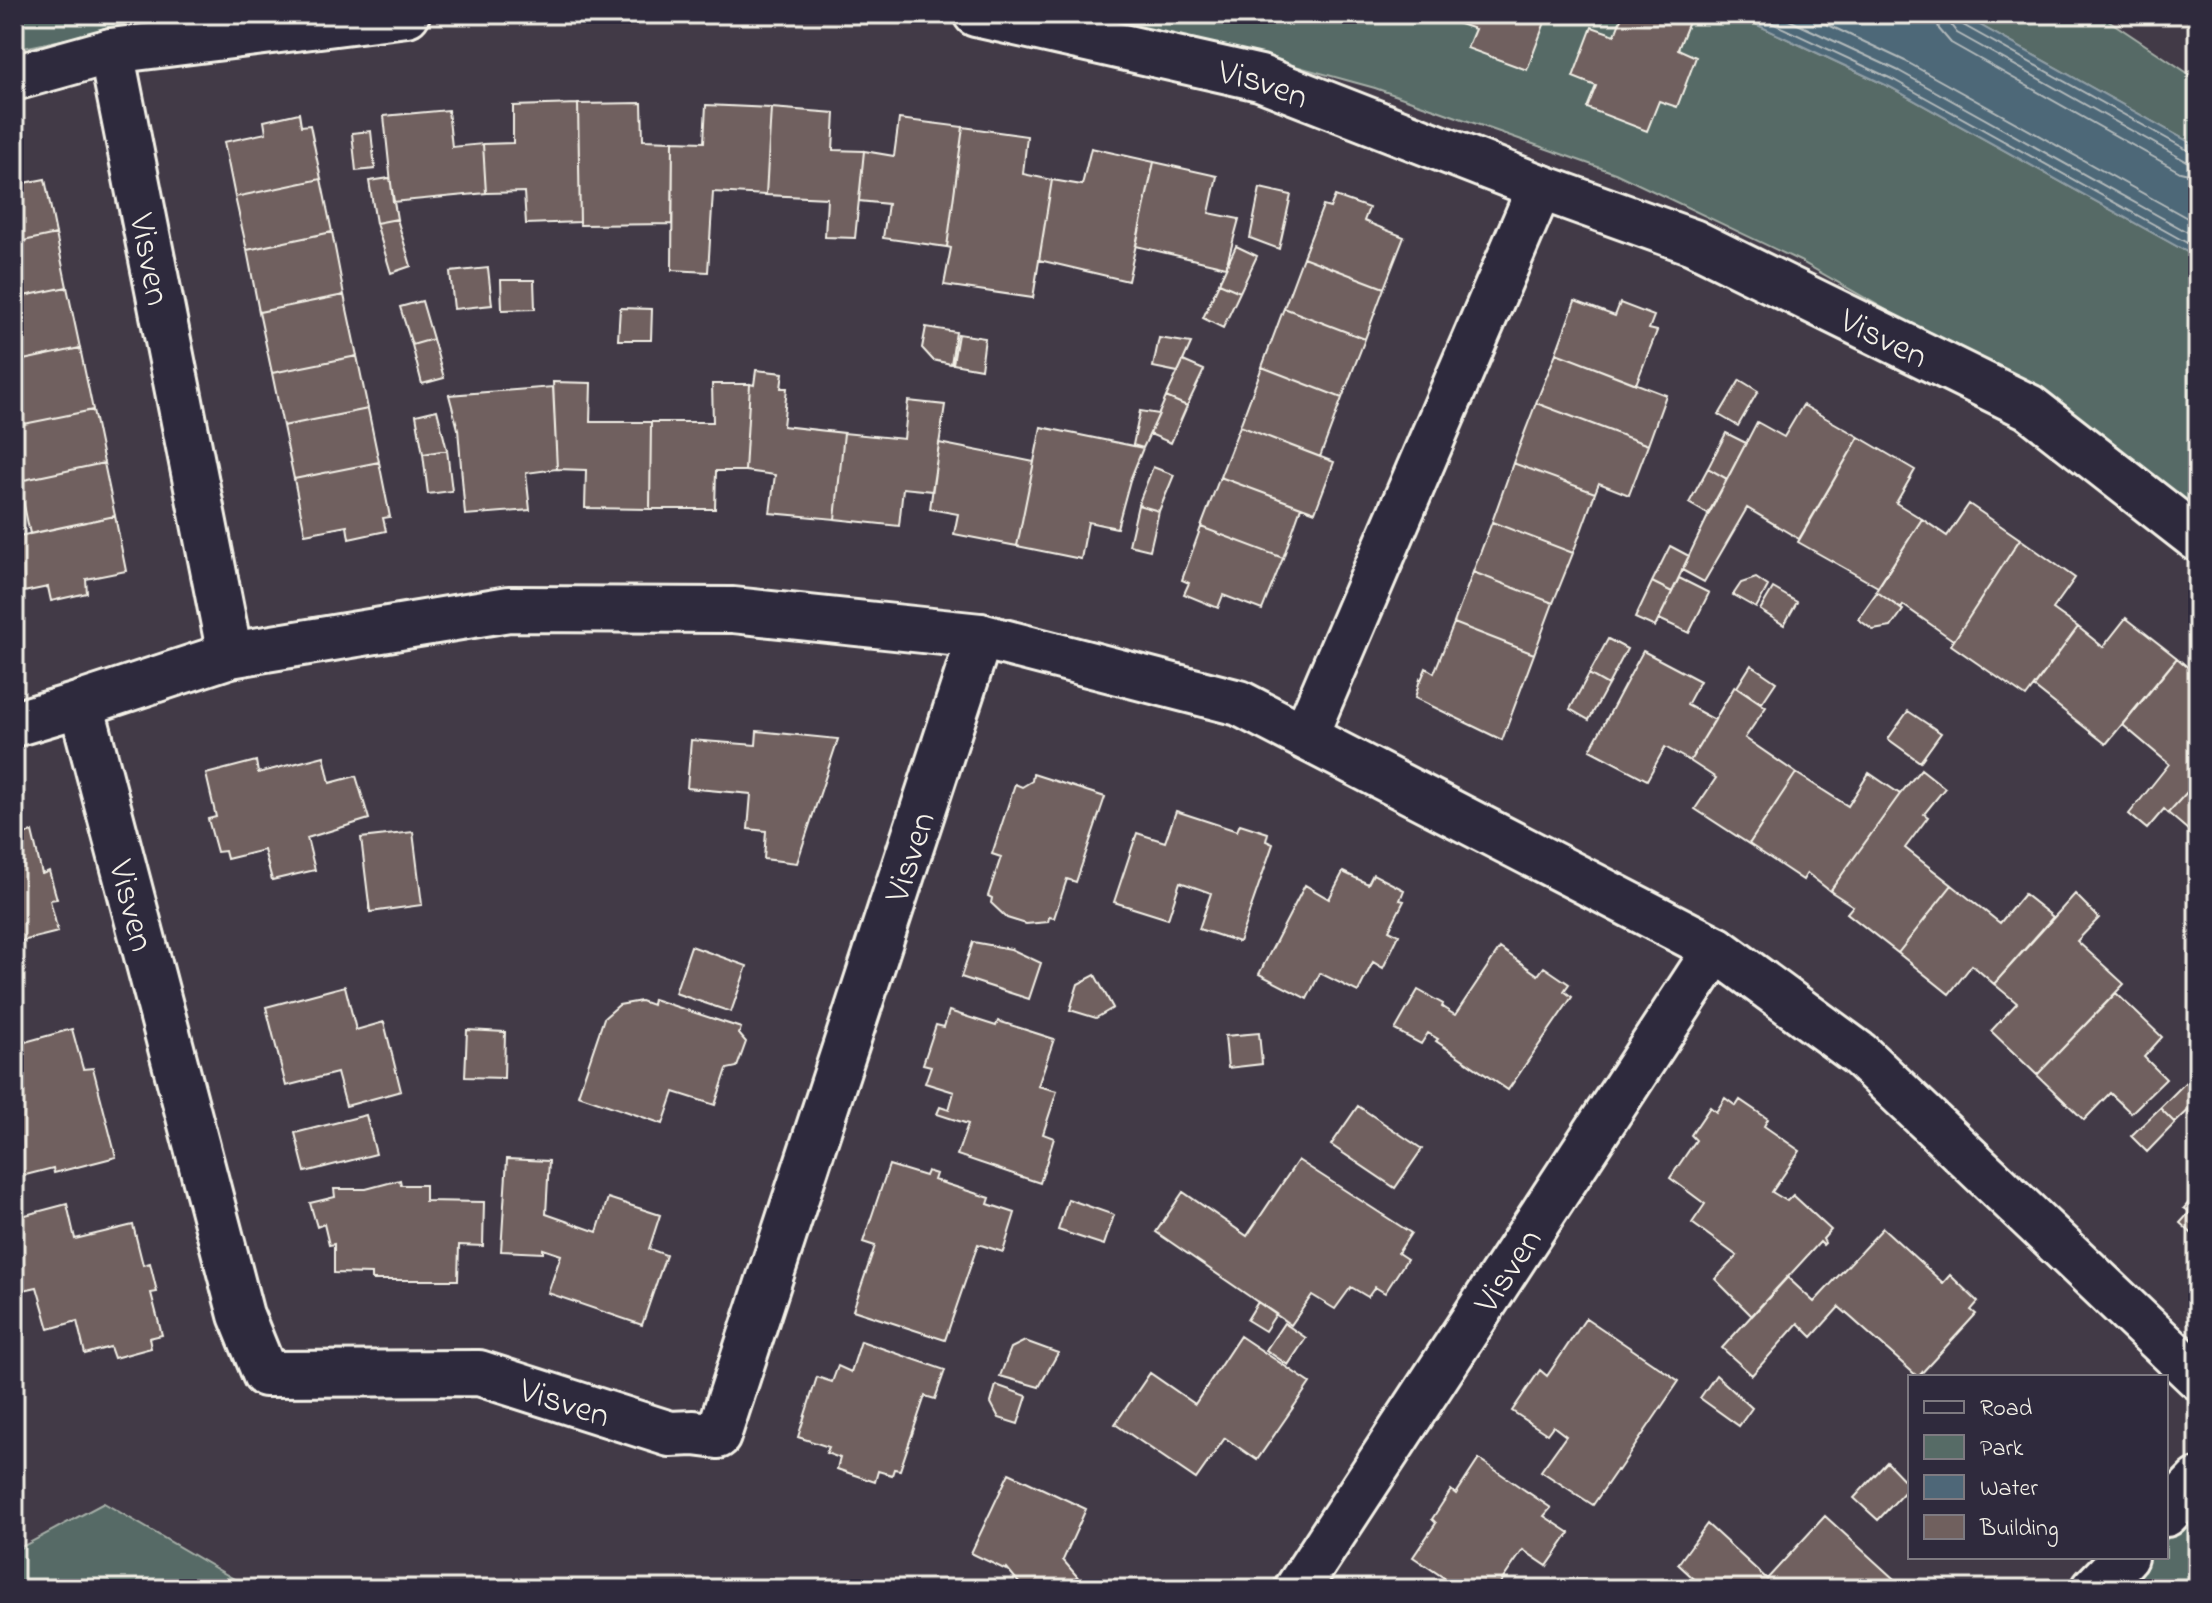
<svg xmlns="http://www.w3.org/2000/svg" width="2212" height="1603" font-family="'Indie Flower',sans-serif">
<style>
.green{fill:#566b66;stroke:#a5aea7;stroke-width:2}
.water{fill:#4e6778;stroke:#909ea5;stroke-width:2}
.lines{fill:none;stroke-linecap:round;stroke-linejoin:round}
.shore{stroke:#b2babb;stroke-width:2}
.building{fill:#70605e;stroke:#f4f1e8;stroke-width:2}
.minor-casing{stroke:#f4f1e8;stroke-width:50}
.minor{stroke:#2f2a3d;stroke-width:44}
.labels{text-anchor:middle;stroke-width:6;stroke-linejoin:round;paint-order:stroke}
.street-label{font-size:36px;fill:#f4f1e8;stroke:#2f2a3d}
</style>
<rect width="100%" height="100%" fill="#423a47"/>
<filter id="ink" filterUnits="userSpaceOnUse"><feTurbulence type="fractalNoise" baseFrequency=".0125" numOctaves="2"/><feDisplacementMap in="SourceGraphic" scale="16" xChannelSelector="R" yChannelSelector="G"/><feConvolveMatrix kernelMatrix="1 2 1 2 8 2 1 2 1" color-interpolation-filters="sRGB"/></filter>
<g filter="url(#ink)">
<!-- green -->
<path class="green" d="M14 14H185L14 50Z
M1074 14H1734L1890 87 2198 258V515L1997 373 1800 261 1615 173 1375 88 1277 61Z
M1960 14H2099L2198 80V147Z
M104 1503 251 1589H14V1551Z
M2198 1506V1589H2121L2150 1557H2166V1540Z"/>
<!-- water -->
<path class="water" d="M1734 14H1960L2198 147V258L1890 87Z"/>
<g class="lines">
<!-- shore -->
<path class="shore" d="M1753 14 1894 80 2198 249
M1776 14 1899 71 2198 238
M1805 14 1905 61 2198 224
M1936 14 1939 29 1951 43 2180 172 2198 176
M1948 14 1950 24 1957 33 2186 161 2198 164
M1958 14 1959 20 1963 25 2191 152 2198 154"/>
</g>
<!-- building -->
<path class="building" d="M1460 14H1548L1527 70 1467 48 1475 29 1457 23Z
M1623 14H1684L1691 17 1678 49 1696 57 1677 107 1659 101 1647 131 1587 108 1596 86 1573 77 1592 27 1615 35Z
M642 103 643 140 673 141 672 224 580 225 578 104Z
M578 104 580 222 526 224 524 192 486 193 483 144 513 143V106Z
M706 105 771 108 766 195 713 192 708 272 672 270 673 141 704 142Z
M771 108 835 113 833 150 864 151 855 238 825 237 827 198 766 195Z
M448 110 452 147 483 144 486 193 393 202 384 116Z
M299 113 301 126 310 125 321 179 235 197 224 142 266 133 264 121Z
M899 119 963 127 947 247 883 238 888 204 859 201 864 151 894 156Z
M963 127 1027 136 1023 174 1052 180 1033 298 944 285 951 248 947 247Z
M371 131 375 169 356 171 352 133Z
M1091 148 1154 162 1128 281 1039 260 1052 180 1082 185Z
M1154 162 1217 176 1209 213 1239 219 1226 267 1136 246Z
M390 178 397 219 376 223 369 181Z
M45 179 56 234 14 243V185Z
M321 179 332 232 247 250 235 197Z
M1260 188 1291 195 1279 249 1250 238Z
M1335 196 1369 208 1364 221 1404 237 1384 288 1303 257 1323 206 1330 208Z
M397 219 411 266 391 273 376 223Z
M332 232 344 295 259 312 247 250Z
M56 234 67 287 14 298V243Z
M1236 246 1257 256 1240 292 1219 283Z
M1303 257 1384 288 1365 339 1284 308Z
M488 268 492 305 454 309 450 272Z
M501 280H534L535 309 502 310Z
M1219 283 1240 292 1223 328 1203 318Z
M67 287 80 348 14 362V298Z
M344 295 357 356 272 373 259 312Z
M422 301 433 339 412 345 400 307Z
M1575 301 1615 316 1620 303 1654 316 1649 329 1657 331 1636 384 1556 353Z
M620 308 652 309 651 340H618Z
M1284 308 1365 339 1342 398 1262 367Z
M926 327 956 332 951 364 933 360 922 348Z
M958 334 985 338 981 369 953 364Z
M1159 338 1191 343 1178 372 1153 367Z
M433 339 444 378 422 384 412 345Z
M80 348 93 410 14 426V362Z
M1556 353 1666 395 1648 445 1536 403Z
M357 356 368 409 283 426 272 373Z
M1183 361 1204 370 1187 406 1166 397Z
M1262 367 1342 398 1320 457 1240 426Z
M756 370 783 373 781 388H787L783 426 844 433 835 519 770 513 775 475 745 471 750 384 754 385Z
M1740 380 1758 391 1738 426 1719 415Z
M553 382 591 383 590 422H651L650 509 585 508 586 470 557 469Z
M712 384H750L745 471H716L715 509H650L651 422H713Z
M553 387 557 469 526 473 530 510 465 515 458 429 449 395Z
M1166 397 1187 406 1171 443 1150 434Z
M908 401 945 405 932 491 903 488 899 526 835 519 844 433 904 439Z
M1536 403 1648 445 1629 495 1599 483 1595 493 1513 463Z
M1803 405 1859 437 1799 539 1747 508 1704 582 1682 570 1709 514 1757 422 1784 437Z
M368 409 379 462 294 479 283 426Z
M93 410 104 463 19 481 14 459V426Z
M437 410 447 450 423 454 416 415Z
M1140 411 1159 414 1143 448 1133 445Z
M1240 426 1334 462 1315 512 1220 477Z
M1041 427 1143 448 1130 480 1117 528 1088 522 1081 559 1017 546Z
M1726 433 1746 443 1727 479 1708 468Z
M1859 437 1915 470 1896 503 1922 519 1878 587 1798 542Z
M939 443 1034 462 1017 546 954 534 958 514 930 509Z
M447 450 452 491 428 494 423 454Z
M379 462 390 517 383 518 386 531 349 539 347 526 305 534 294 479Z
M104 463 115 516 30 534 19 481Z
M1513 463 1595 493 1573 553 1492 522Z
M1153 467 1174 475 1159 511 1138 505Z
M1708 468 1727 479 1708 514 1689 503Z
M1220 477 1301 507 1283 558 1201 527Z
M1969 504 2020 539 1951 645 1953 640 1903 605 1901 609 1876 591 1922 519 1947 536Z
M1138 505 1159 511 1150 550 1129 545Z
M115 516 126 571 86 579 87 593 51 601 48 587 14 594V537Z
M1492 522 1573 553 1553 603 1473 572Z
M1201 527 1283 558 1262 610 1223 595 1218 608 1184 594 1189 583 1182 580Z
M2020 539 2075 578 2053 609 2078 627 2026 697 1951 645Z
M1670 546 1689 556 1672 592 1652 582Z
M1473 572 1553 603 1534 654 1454 623Z
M1679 578 1709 593 1689 633 1659 619Z
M1756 578 1768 586 1756 608 1733 595 1741 583Z
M1652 582 1672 592 1655 627 1635 618Z
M1773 588 1797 602 1784 625 1760 610Z
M1877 592 1903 610 1891 627 1873 630 1858 619Z
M2126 618 2177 658 2106 744 2034 687 2078 627 2103 647Z
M1454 623 1534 654 1502 740 1415 698 1420 679 1421 680 1426 668 1434 673Z
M1608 639 1627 649 1608 685 1589 674Z
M1643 651 1700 681 1687 705 1715 720 1690 761 1665 747 1647 780 1590 750Z
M2177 658 2198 676V780L2168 813 2164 809 2147 829 2129 814 2169 764 2123 725Z
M1751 665 1776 682 1762 703 1737 687Z
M1589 674 1608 685 1589 720 1570 709Z
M1735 686 1766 707 1745 738 1796 773 1749 844 1695 809 1716 778 1690 761Z
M1908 711 1941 733 1920 762 1888 739Z
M757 731 838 739 797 863 764 859 766 831 748 829 751 794 687 788 691 740 756 745Z
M324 756 330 783 356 776 369 819 307 838 315 870 272 880 264 850 227 859 225 851 217 852 208 819 216 817 206 774 256 761 258 773Z
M1921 769 1945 788 1924 814 1928 817 1905 848 1952 885 1898 953 1847 913 1853 906 1830 891 1900 794Z
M1796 773 1848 806 1869 773 1900 794 1830 891 1807 873 1803 880 1749 844Z
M1033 774 1105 797 1076 882 1067 879 1054 918 1049 917 1048 922 1026 924 1007 918 991 903 992 898 988 896 1001 857 992 854 1015 784 1022 787 1032 781Z
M2198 780V834L2195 836 2168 813Z
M1176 811 1237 831 1240 824 1268 833 1266 841 1273 844 1239 942 1199 929 1211 893 1180 882 1168 919 1114 902 1137 833 1165 842Z
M32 832 42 874 49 871 57 899 50 900 58 932 14 943V837Z
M413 832 422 905 370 912 361 838Z
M1343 872 1368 884 1373 874 1404 890 1400 900 1404 901 1389 930 1399 935 1383 968 1373 962 1358 992 1320 973 1307 999 1259 974 1305 885 1329 899Z
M1952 885 2000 923 2024 894 2053 917 1994 984 1972 965 1949 994 1898 953Z
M2075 894 2099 918 2077 941 2124 984 2037 1075 1991 1031 2017 1003 1994 984Z
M973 942 1011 949 1041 963 1029 999 961 977Z
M691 946 747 966 731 1012 675 993Z
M1500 948 1538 975 1544 967 1569 984 1564 991 1572 997 1508 1090 1436 1041 1438 1039 1428 1033 1421 1044 1395 1030 1418 990 1443 1004 1442 1007 1455 1015Z
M1095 975 1113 1008 1096 1018 1070 1010 1078 984Z
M345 986 356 1030 384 1022 401 1091 346 1106 337 1073 286 1086 266 1007Z
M2116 993 2162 1037 2144 1057 2166 1079 2131 1113 2110 1093 2084 1120 2037 1075Z
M653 999 741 1028 739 1034 746 1042 737 1067 727 1069 715 1105 674 1092 663 1124 578 1095 604 1018 619 1005 641 1001 652 1005Z
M949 1011 996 1026 998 1021 1054 1039 1038 1086 1057 1091 1043 1134 1054 1138 1040 1183 957 1155 968 1124 937 1114 940 1107 949 1110 954 1092 925 1083 931 1066 923 1064 936 1025 944 1027Z
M72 1029 83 1069 93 1068 116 1157 54 1173 53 1168 14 1178V1045Z
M467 1030 505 1032 504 1078 465 1077Z
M1259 1033 1262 1064 1228 1068 1225 1036Z
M2189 1079 2198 1088V1101L2175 1123 2160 1108Z
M1725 1098 1736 1106 1740 1100 1768 1119 1764 1126 1800 1151 1772 1192 1787 1201 1793 1195 1831 1230 1823 1239 1825 1243 1823 1245 1820 1242 1752 1316 1715 1279 1737 1256 1692 1223 1705 1204 1670 1178 1696 1140 1691 1135 1710 1107 1716 1112Z
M1358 1106 1422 1149 1395 1188 1331 1145Z
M2160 1108 2175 1123 2147 1152 2131 1136Z
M366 1115 376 1154 305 1172 295 1133Z
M507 1159 549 1161 546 1214 597 1232 608 1198 660 1215 649 1249 666 1255 642 1325 548 1293 561 1255 543 1249V1253L501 1251Z
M1298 1160 1411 1233 1398 1253 1407 1259 1385 1293 1375 1287 1368 1297 1351 1287 1335 1309 1312 1295 1291 1325 1156 1232 1183 1192 1247 1236Z
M889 1165 925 1176 927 1171 936 1174 934 1180 990 1198 988 1204 1015 1213 1003 1252 978 1244 945 1340 853 1310 875 1246 863 1242Z
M400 1180 401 1185H425V1201L484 1202 483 1246 459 1245 458 1280H372V1274L334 1273V1244L329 1245 324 1224 317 1227 310 1203 335 1197 334 1189H366Z
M2198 1192V1239L2180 1223 2190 1212 2184 1208Z
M1068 1199 1114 1215 1104 1245 1058 1230Z
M67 1204 75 1239 133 1225 143 1265 150 1263 157 1292 151 1293 162 1335 149 1338 151 1348 114 1358 110 1347 85 1354 77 1321 49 1329 37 1287 14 1292V1218Z
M1883 1228 1943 1283 1950 1275 1978 1302 1971 1310 1976 1314 1918 1377 1839 1307 1812 1337 1798 1323 1752 1375 1722 1348 1787 1277 1814 1302Z
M1258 1302 1276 1314 1265 1331 1247 1320Z
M1586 1318 1679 1381 1618 1471 1617 1470 1593 1505 1541 1471 1566 1436 1553 1426 1547 1434 1512 1411 1540 1370 1547 1376Z
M1284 1323 1306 1338 1288 1365 1266 1350Z
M1240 1336 1310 1383 1257 1460 1225 1438 1196 1479 1115 1424 1150 1373 1195 1404Z
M861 1341 945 1370 935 1399 925 1396 900 1470 894 1469 892 1475 878 1471 875 1482 837 1469 840 1458 826 1453 829 1447 798 1437 817 1377 832 1382 838 1366 851 1372Z
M1025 1341 1058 1353 1039 1387 1000 1376 1011 1348Z
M1716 1375 1752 1408 1739 1426 1700 1398Z
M996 1385 1027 1396 1018 1424 999 1418 991 1403Z
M1479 1459 1551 1508 1544 1516 1570 1533 1547 1566 1523 1550 1496 1589H1449L1453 1584 1413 1557 1436 1523 1432 1519 1451 1490 1456 1494Z
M1887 1462 1910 1486 1878 1520 1854 1498Z
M1009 1473 1086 1509 1063 1560 1088 1589H1024L1007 1568 1006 1570 971 1553Z
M1825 1516 1905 1589H1705L1678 1564 1707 1524 1767 1579Z"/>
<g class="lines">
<!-- minor casing -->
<g class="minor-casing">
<g id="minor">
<path id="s1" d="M976 14 1260 78 1540 187 1693 242 2029 407 2198 539"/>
<path id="s2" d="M111 51 230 655"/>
<path d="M14 78 111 51 407 14"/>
<path id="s3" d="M81 704 241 1315 265 1374 479 1373 670 1434 694 1433 718 1436 980 636"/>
<path d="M14 724 81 704 230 655 509 609 733 610 980 636 1239 703 1716 949 1859 1054 2198 1377"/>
<path d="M1305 736 1540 187"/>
<path d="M2166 1514 2198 1481"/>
<path id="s4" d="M1297 1589 1716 949"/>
<path d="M2094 1589 2125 1557"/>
</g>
</g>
<!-- minor -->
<use href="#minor" class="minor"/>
</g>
</g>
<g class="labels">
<!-- street labels -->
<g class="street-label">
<text dy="13" stroke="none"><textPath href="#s1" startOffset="296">Visven</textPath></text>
<text dy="13" stroke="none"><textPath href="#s2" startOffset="212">Visven</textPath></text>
<text dy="13" stroke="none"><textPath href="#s1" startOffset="968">Visven</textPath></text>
<text dy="13" stroke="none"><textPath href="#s3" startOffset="1768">Visven</textPath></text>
<text dy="13" stroke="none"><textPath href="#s3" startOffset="208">Visven</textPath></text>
<text dy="13" stroke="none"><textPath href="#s4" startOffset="382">Visven</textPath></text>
<text dy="13" stroke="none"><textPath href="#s3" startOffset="1000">Visven</textPath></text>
</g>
</g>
<!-- margin -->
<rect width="2212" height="1603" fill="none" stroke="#2f2a3d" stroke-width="48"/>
<rect x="24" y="24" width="2164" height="1555" fill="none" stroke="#f4f1e8" stroke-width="3" filter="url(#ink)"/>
<!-- legend -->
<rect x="1908" y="1375" width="260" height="184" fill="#2f2a3d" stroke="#7e7a81" stroke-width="2"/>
<rect x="1924" y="1401" width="40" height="12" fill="#2f2a3d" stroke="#7e7a81" stroke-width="2"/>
<text x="1980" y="1415" font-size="24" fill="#f4f1e8">Road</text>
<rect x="1924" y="1435" width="40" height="24" fill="#566b66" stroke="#7e7a81" stroke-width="2"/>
<text x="1980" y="1455" font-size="24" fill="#f4f1e8">Park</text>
<rect x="1924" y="1475" width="40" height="24" fill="#4e6778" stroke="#7e7a81" stroke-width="2"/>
<text x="1980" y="1495" font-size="24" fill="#f4f1e8">Water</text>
<rect x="1924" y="1515" width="40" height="24" fill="#70605e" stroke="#7e7a81" stroke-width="2"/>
<text x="1980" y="1535" font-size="24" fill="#f4f1e8">Building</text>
</svg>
